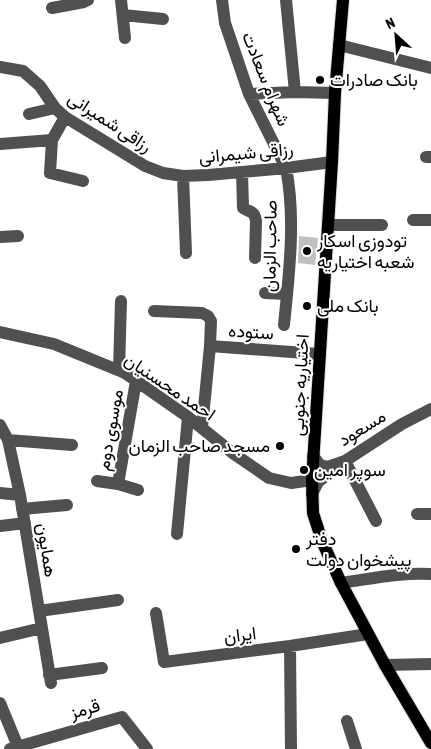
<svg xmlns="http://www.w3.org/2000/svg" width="431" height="749" font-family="'Asap Condensed',Vazirmatn,sans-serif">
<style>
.building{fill:#c0c0c0}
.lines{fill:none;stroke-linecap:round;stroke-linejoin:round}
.major-casing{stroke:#dbdbdb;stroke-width:14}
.minor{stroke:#505050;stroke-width:12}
.major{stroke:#000;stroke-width:12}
.poi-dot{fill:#000;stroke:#fff;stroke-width:2}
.labels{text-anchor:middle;stroke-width:4;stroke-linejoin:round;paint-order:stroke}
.street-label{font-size:18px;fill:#000;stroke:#fff}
.poi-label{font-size:18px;fill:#000;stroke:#fff;text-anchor:start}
</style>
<rect width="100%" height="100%" fill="#fff"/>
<!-- building -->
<path class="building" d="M299 236 318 238 315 265 298 263Z"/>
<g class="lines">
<!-- major casing -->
<g class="major-casing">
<path id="major" d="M343 0 335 93 332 162 312 480 313 513 322 541 341 583 385 665 431 743"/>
</g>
<!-- minor -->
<path class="minor" d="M121 0 125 38
M222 0 225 23 249 94 286 168C296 218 289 275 284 325
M286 0 295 92
M52 8 84 2 88 0
M123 15 163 19
M339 45 431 68
M0 67 23 71 40 86 55 108 65 117 145 166 163 173 183 176 208 175 286 168 332 162
M249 94 295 92 335 93
M29 114 55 108
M65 117 52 140 50 173 83 181
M0 144 52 140
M426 157H431
M242 172 243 208C251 213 254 210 256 221L255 258
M183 176 186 253
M413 220H431
M328 225H382
M0 237 18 236
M265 293 287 294
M154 311 202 313 208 316 211 321 210 346 202 428
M0 332 54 344 125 373 188 417 234 454 269 478 291 483 312 480
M210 346 319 354
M119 370 121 301
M0 425 8 440 20 495 51 683
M8 440 72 445
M313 456 320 465 328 467 345 461 402 424 431 409
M345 461 376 521
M97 481 118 484 138 490
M118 484 136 381
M0 493 20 495
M312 494 318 482 339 465
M22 509 67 505
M417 514H431
M0 526 25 523
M177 534 188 417
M341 583C370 579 402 572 431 574
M39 611 118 600
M156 613 164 662 290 646 368 634
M0 638 42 628
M290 646 291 749
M385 665 431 664
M49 675 102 668
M0 703 19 749
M347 721 356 749
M10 749 122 717 147 749"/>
<!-- major -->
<use href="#major" class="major"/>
</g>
<!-- markers -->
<g class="poi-dot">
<circle cx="320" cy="80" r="5"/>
<circle cx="307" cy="251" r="5"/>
<circle cx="307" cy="306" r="5"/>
<circle cx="280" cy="446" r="5"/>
<circle cx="304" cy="470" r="5"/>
<circle cx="296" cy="549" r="5"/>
</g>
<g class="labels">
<!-- street labels -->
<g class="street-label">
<text transform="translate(266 79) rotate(68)" y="6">شهرام سعادت</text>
<text transform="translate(110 122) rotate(33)" y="6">رزاقی شمیرانی</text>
<text transform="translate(246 153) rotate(-5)" y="6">رزاقی شیمرانی</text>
<text transform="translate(270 246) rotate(-89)" y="6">صاحب الزمان</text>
<text transform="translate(251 332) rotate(4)" y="6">ستوده</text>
<text transform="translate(300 385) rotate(-87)" y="6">اختیاریه جنوبی</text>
<text transform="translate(170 387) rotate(34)" y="6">احمد محسنیان</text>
<text transform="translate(362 428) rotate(-32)" y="6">مسعود</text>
<text transform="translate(110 430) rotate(-80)" y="6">موسوی دوم</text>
<text transform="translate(47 550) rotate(81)" y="6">همایون</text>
<text transform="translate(240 635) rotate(-7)" y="6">ایران</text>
<text transform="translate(85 709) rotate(-16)" y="6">قرمز</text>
</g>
<!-- poi labels -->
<g class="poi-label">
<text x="330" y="86">بانک صادرات</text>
<text x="317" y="247">تودوزی اسکار<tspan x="317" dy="21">شعبه اختیاریه</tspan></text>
<text x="317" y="312">بانک ملی</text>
<text x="270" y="452" text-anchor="end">مسجد صاحب الزمان</text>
<text x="314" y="476">سوپر امین</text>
<text x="306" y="545">دفتر<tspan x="306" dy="21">پیشخوان دولت</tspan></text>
</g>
</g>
<!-- north arrow -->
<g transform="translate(396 35) rotate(334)" stroke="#ffffff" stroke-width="4" paint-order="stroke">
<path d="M0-4L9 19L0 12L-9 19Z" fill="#000000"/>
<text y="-8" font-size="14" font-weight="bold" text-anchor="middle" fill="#000000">N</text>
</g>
</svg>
